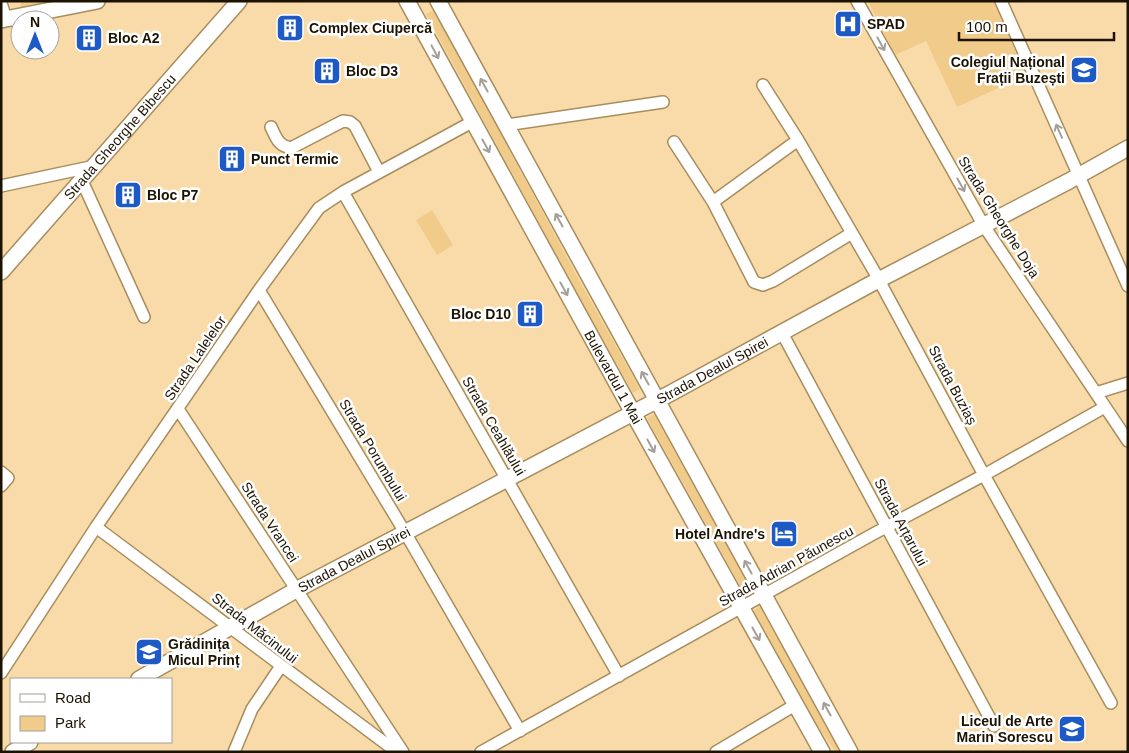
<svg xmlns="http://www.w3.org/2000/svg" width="1129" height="753" font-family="Helvetica,sans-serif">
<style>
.green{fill:#f1cb8a}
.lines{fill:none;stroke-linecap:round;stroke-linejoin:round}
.street-casing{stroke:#a88d5d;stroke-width:14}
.secondary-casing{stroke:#a88d5d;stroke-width:18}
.street{stroke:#fff;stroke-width:11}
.secondary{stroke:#fff;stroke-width:15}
.oneway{stroke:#a4a099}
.labels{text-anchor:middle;stroke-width:5;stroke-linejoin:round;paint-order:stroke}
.poi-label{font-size:14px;font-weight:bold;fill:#1c1201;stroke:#fff;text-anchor:start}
.street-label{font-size:14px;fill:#1c1201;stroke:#fff}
</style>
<rect width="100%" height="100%" fill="#f8dba9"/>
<!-- green -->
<path class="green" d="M24 1H78L21 10 20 7 21 3Z
M868 1H996L1029 74 957 107 926 41 895 55Z
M434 10 585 291 640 389 633 393 578 295 426 14Z
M432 210 453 245 437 255 416 220Z
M654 414 750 587 743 591 647 418Z
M760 606 841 752H836L817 725 753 611Z"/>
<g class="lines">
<!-- street casing -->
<g class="street-casing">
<path id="street" d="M857 1 984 226 1128 441
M1001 1 1128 286
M1 3 6 19
M763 85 798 140 874 271 984 475 1111 703
M506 125 663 102
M271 127C276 137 278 146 291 148L343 121 350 122 355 126 379 172
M674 142 713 202 754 282 763 285 773 281 852 233
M82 181 144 317
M1 186 95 166
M343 192 619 676
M713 202 798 140
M259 290 406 534 520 731
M781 331 994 726
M1096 393 1128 383
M178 409 403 752
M1 472 8 478 1 486
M96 527 397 752
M1 673 96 527 259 290 319 208 343 192 472 122
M234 752 252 709 281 666
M481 752 875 533 984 475 1105 407
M716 752 795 705"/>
</g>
<!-- secondary casing -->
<g class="secondary-casing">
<g id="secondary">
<path id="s1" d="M407 1 633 413 822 752"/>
<path d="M438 1 850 752"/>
<path d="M1 20 97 1"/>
<path id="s2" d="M1 272 239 1"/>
<path id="s3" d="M139 679 296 590 671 393 869 285 1069 181 1128 148"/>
<path d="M13 752 30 742"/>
</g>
</g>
<!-- street -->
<use href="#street" class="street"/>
<!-- secondary -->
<use href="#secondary" class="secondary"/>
</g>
<!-- one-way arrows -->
<defs><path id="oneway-shaft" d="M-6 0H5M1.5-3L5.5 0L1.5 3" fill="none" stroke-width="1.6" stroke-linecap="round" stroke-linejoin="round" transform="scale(1.25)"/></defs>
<g class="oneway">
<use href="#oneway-shaft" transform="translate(881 44) rotate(61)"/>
<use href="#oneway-shaft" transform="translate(435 52) rotate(62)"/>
<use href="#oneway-shaft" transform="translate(484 85) rotate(-119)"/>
<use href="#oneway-shaft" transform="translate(1059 131) rotate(-114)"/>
<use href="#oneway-shaft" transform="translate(486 146) rotate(61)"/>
<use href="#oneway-shaft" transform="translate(961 185) rotate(61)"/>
<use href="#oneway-shaft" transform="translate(559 220) rotate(-119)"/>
<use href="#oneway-shaft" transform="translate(564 289) rotate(61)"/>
<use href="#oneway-shaft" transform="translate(645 378) rotate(-119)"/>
<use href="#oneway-shaft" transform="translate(651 446) rotate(61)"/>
<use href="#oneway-shaft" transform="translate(748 567) rotate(-119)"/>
<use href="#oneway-shaft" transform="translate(756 634) rotate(61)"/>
<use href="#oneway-shaft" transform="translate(827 709) rotate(-119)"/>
</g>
<!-- icons -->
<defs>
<g id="hospital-square" transform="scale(1.4375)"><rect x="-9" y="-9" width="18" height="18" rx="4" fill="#1d5ac6" stroke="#fff"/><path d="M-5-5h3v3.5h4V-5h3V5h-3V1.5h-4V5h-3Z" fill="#fff"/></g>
<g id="building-square" transform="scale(1.4375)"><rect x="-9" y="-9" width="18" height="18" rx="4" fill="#1d5ac6" stroke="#fff"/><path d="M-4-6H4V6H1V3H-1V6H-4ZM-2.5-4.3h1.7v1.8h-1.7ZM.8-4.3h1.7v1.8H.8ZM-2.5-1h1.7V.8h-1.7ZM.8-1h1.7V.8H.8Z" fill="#fff"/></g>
<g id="school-square" transform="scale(1.4375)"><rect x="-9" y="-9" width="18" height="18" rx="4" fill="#1d5ac6" stroke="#fff"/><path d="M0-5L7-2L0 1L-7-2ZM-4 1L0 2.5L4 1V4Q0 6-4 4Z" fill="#fff"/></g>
<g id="hotel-square" transform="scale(1.4375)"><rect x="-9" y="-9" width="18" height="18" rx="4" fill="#1d5ac6" stroke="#fff"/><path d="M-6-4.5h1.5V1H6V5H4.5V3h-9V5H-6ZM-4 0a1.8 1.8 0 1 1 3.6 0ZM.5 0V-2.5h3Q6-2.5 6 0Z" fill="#fff"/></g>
</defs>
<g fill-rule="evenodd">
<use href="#hospital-square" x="848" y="24"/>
<use href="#building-square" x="290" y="28"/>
<use href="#building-square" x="89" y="38"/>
<use href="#school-square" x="1084" y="70"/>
<use href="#building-square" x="327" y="71"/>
<use href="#building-square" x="232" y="159"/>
<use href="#building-square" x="128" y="195"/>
<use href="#building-square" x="530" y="314"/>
<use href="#hotel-square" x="784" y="534"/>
<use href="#school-square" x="149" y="652"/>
<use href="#school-square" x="1072" y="729"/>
</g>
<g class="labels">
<!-- poi labels -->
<g class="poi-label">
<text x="867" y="29">SPAD</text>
<text x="309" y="33">Complex Ciupercă</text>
<text x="108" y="43">Bloc A2</text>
<text x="1065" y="67" text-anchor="end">Colegiul Național<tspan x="1065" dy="16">Frații Buzești</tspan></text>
<text x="346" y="76">Bloc D3</text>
<text x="251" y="164">Punct Termic</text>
<text x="147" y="200">Bloc P7</text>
<text x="511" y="319" text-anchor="end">Bloc D10</text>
<text x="765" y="539" text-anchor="end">Hotel Andre's</text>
<text x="168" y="649">Grădinița<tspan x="168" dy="16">Micul Prinț</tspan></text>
<text x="1053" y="726" text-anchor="end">Liceul de Arte<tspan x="1053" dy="16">Marin Sorescu</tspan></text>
</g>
<!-- street labels -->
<g class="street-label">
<text dy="5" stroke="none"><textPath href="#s2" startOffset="180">Strada Gheorghe Bibescu</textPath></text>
<text transform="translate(999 217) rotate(58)" y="5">Strada Gheorghe Doja</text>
<text transform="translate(195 358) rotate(-56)" y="5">Strada Lalelelor</text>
<text dy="5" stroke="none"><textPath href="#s3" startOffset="651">Strada Dealul Spirei</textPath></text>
<text dy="5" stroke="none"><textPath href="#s1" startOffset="429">Bulevardul 1 Mai</textPath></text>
<text transform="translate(953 385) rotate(62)" y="5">Strada Buziaș</text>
<text transform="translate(494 426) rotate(60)" y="5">Strada Ceahlăului</text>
<text transform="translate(373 450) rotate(59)" y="5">Strada Porumbului</text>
<text transform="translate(270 522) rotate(57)" y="5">Strada Vrancei</text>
<text transform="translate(901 522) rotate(62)" y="5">Strada Arțarului</text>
<text dy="5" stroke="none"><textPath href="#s3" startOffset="246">Strada Dealul Spirei</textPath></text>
<text transform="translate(786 566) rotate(-29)" y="5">Strada Adrian Păunescu</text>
<text transform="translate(255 628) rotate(38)" y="5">Strada Măcinului</text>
</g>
</g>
<!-- border -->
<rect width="1129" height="753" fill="none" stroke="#1c1201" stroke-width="5"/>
<!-- legend -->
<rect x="10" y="678" width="162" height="65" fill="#ffffff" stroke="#a4a099"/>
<rect x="20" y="694" width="25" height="8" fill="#ffffff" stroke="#a4a099"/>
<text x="55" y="703" font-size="15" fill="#1c1201">Road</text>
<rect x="20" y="716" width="25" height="15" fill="#f1cb8a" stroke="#a4a099"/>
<text x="55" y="728" font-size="15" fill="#1c1201">Park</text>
<!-- north arrow -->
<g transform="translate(35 35)"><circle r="24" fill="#ffffff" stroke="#a4a099"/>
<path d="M0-4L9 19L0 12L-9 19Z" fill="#1d5ac6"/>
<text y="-8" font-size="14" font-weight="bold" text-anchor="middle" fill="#1c1201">N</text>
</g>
<!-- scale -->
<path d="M959 32v8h155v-8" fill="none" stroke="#1c1201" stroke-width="2.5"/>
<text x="966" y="32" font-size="15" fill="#1c1201" stroke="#ffffff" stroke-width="4" paint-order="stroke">100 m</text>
</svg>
